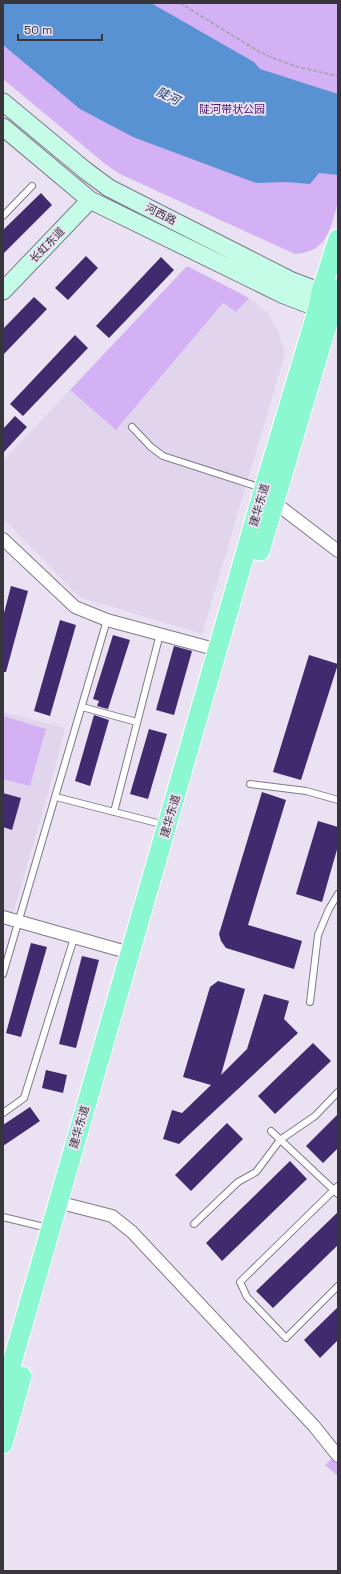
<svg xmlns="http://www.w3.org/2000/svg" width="341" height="1574" font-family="'Space Grotesk','Noto Sans SC',sans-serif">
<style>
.built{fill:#e1d5ed}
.green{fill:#d4b0f5}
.water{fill:#5992d2}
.building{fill:#402b6f}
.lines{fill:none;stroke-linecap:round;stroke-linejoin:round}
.lane-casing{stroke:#817989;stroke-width:8}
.street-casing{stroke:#817989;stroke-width:14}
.secondary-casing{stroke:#817989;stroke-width:19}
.primary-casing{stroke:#fff;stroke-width:21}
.path{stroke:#aba4b2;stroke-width:2;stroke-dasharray:4 2;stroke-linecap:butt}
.lane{stroke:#fff;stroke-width:6}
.street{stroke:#fff;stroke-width:12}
.secondary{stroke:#c5fce8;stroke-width:17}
.primary{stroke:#8bf8d1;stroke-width:19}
.labels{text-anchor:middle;stroke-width:4;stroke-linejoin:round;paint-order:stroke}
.park-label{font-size:11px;fill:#501b73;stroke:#eae1f3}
.street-label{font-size:11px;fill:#38353c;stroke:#eae1f3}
.water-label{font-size:12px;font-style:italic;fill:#09345d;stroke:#eae1f3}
</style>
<rect width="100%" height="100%" fill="#eae1f3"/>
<!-- built -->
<path class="built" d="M249 298 268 313 279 333 285 354 202 634 79 597 3 518V461L70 390 116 430 223 303 236 312Z
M3 712 65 728 48 794 12 916 3 912Z"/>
<!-- green -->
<path class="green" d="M3 3H338V202C330 230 327 252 295 254L120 174 104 163 3 79Z
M187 266 249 298 236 312 223 303 116 430 70 390Z
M3 716 46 729 30 786 3 779Z
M338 1452V1476L325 1465Z"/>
<!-- water -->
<path class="water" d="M3 3H151L254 62 260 69 338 94V175L319 173 310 184 286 182 256 183 133 137 80 109 3 45Z"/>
<!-- building -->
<path class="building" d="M41 193 52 205 3 254V230Z
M86 256 98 268 68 300 55 288Z
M161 257 174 270 109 338 96 326Z
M34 297 47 309 3 355V329Z
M75 335 88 348 23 416 10 404Z
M15 416 27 427 3 453V429Z
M11 586 28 591 6 672H3V617Z
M60 620 76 625 50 716 34 711Z
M113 635 130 640 108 709 97 706 99 701 93 699Z
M174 646 192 651 174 715 156 710Z
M309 655 338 664 301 780 273 772Z
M94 715 109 720 90 786 75 781Z
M149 729 167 734 148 799 130 794Z
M262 792 286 800 248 925 302 941 294 969 226 948 221 941 219 934Z
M3 793 21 798 12 830 3 827Z
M318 821 338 827V846L322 902 296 894Z
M31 943 47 947 21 1037 6 1033Z
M82 956 99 960 76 1048 59 1044Z
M218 981 245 989 221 1075 247 1049 264 994 289 1001 284 1019 298 1033 179 1144 163 1139 172 1110 182 1113 211 1085 183 1077 210 987Z
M313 1043 331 1061 275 1114 258 1096Z
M46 1070 67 1075 63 1093 42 1088Z
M30 1107 40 1121 3 1146V1125Z
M338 1114V1148L323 1163 306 1146Z
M227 1123 243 1139 191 1191 175 1175Z
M290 1161 307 1179 222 1261 206 1243Z
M338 1212V1245L273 1308 256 1291Z
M338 1307V1340L320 1358 304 1340Z"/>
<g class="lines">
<!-- lane casing -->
<g class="lane-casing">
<path id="lane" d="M3 216 32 186
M132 427 151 447 163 456 262 488
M82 707 137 722
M250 784 306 791 338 800
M56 797 165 825
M114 812 160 634
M3 974 107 620
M310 1002 318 935 329 909 338 894
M3 1113 24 1098 74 938
M271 1131 338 1194
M338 1186 240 1282 247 1297 286 1338 338 1286
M3 1217 48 1228
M194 1224 238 1182 256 1172 280 1140 315 1116 338 1092"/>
</g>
<!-- street casing -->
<g class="street-casing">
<path id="street" d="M271 497 274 502 338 551
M3 539 75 607 107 620 218 650
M3 917 130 953
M58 1200 69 1205 112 1216 132 1232 314 1426 338 1456"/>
</g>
<!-- secondary casing -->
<g class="secondary-casing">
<path id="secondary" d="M3 102 86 171 109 188 292 281 321 292 330 301
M3 127 90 200 284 295 318 308 330 305
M3 291 90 200"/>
</g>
<!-- primary casing -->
<g class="primary-casing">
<path id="primary" d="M260 551 338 289
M3 1394 264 488 318 308 321 292 338 239
M3 1444 22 1376"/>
</g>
<!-- path -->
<path class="path" d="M180 3 258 51 273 58 298 67 338 76"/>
<!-- lane -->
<use href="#lane" class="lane"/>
<!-- street -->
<use href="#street" class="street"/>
<!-- secondary -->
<use href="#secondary" class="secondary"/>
<!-- primary -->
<use href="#primary" class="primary"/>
</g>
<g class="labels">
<!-- park labels -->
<g class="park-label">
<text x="232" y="113">陡河带状公园</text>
</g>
<!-- street labels -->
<g class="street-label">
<text transform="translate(161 214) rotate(27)" y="4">河西路</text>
<text transform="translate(47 245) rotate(-46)" y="4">长虹东道</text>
<text transform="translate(259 505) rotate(-74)" y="4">建华东道</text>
<text transform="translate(170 816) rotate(-74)" y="4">建华东道</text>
<text transform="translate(79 1127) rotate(-74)" y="4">建华东道</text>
</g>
<!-- water labels -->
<g class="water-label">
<text transform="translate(168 96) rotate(25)" y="4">陡河</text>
</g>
</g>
<!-- border -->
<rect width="341" height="1574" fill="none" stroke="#38353c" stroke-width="8"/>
<!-- scale -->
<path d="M18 34v6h84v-6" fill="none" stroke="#38353c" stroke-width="2"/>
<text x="24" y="34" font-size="12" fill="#38353c" stroke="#eae1f3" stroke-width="3" paint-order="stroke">50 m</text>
</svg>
